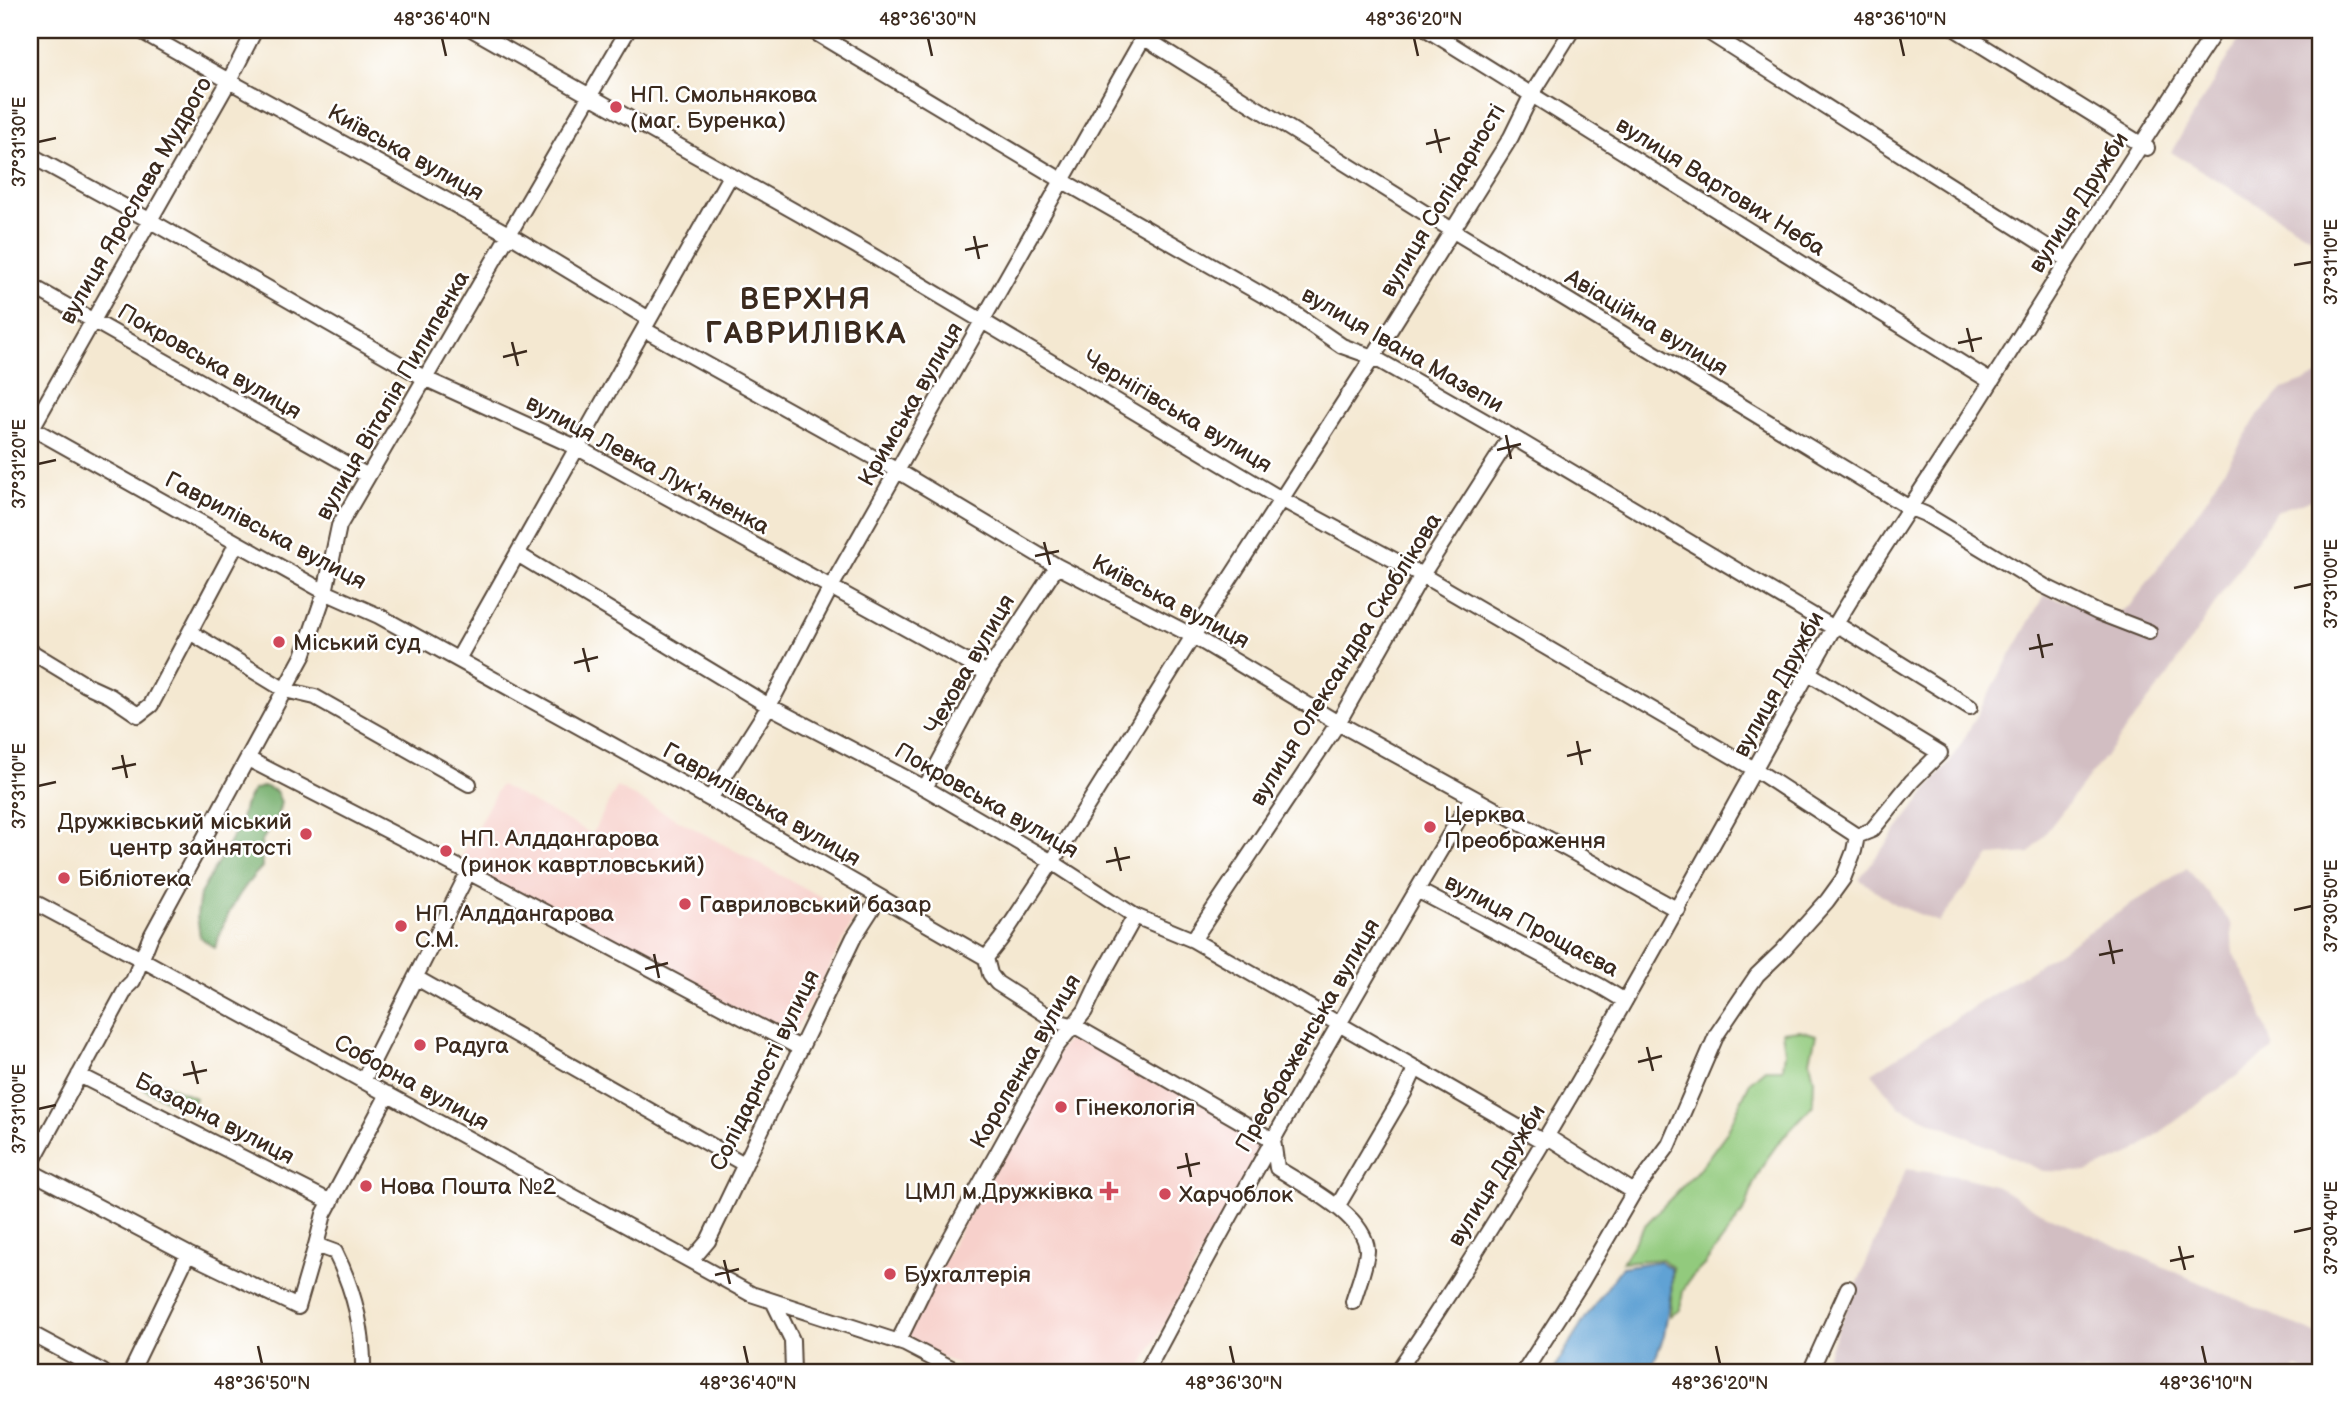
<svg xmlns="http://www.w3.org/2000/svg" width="2350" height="1402" font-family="'Balsamiq Sans',sans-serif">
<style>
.built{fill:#f7d0cb}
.industrial{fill:#d2bec2}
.green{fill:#92ca7d;stroke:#667a4e;stroke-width:2}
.forest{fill:#75ae6c;stroke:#586c45;stroke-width:2}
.water{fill:#60a2d4;stroke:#4e6679;stroke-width:2}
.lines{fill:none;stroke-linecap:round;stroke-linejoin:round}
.minor-casing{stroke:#574639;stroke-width:18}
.minor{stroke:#fff;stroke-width:14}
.ticks{fill:none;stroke:#3b2a1e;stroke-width:2.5}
.poi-dot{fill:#d1495b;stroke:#fff;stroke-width:2.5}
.labels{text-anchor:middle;stroke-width:5;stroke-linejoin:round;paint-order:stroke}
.poi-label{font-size:23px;fill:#3b2a1e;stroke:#fff;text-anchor:start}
.street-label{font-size:23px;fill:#3b2a1e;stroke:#fff}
.district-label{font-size:30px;font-weight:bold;letter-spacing:2px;fill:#3b2a1e;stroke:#fff}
.neatline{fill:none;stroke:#3b2a1e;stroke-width:2.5}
.ticks-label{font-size:18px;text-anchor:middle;fill:#3b2a1e}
</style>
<rect width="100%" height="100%" fill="#fff"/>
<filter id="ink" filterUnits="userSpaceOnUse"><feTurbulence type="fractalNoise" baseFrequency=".0143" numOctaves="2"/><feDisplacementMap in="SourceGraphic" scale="14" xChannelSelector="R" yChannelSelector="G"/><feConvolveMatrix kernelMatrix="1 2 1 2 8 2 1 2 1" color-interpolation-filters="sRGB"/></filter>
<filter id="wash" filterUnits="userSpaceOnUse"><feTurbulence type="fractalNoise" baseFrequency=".00686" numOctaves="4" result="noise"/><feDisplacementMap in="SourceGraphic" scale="28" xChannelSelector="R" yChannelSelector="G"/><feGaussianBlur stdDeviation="1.57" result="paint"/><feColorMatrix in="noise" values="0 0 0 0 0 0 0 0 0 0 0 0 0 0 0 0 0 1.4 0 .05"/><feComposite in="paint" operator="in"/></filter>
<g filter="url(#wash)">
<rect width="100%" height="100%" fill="#f4e8d1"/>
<!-- built -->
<path class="built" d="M500 785 592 834 617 787 856 916 790 1041 458 863Z
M1076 1031 1266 1141 1208 1242 1139 1372H971L905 1338 940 1267 1060 1048Z"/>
<!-- industrial -->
<path class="industrial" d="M2245 30H2320V243L2171 152Z
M2320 375V497L2276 511 2169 674 2030 853 1990 856 1939 922 1896 905 1859 879 1956 753 2044 595 2110 613 2120 612 2131 605 2200 509 2258 415 2283 389Z
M2187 868 2231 923 2233 953 2257 998 2273 1049 2131 1154 2087 1172 2043 1171 1899 1107 1872 1073Z
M1906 1169 1963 1177 1997 1186 2040 1212 2320 1336V1372H2308L2296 1368 2293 1372H1820Z"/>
<!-- green -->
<path class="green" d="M1800 1030 1816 1035 1810 1060 1814 1080 1813 1105 1779 1142 1764 1163 1753 1185 1746 1208 1704 1265 1690 1279 1683 1290 1680 1310 1670 1316 1673 1268 1662 1259 1622 1262 1645 1225 1701 1167 1727 1132 1750 1082 1765 1069H1783L1785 1051 1782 1032Z
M150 1077 195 1098 189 1111 144 1089Z"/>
<!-- forest -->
<path class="forest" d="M264 786 276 791 281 802 278 814 261 842 262 867C240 889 224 918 215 948L200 937 197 916 200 894 240 824 244 806 253 790Z"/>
<!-- water -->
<path class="water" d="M1660 1261 1671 1269V1291L1664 1336 1650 1372H1554L1557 1364 1586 1317 1622 1267Z"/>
</g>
<g filter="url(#ink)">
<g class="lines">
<!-- minor casing -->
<g class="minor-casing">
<path id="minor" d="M139 30 229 81 510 235 649 319
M473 30 858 247 1281 499 1422 575 1756 770 1857 836
M811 30 1063 181 1294 313 1342 346 1373 357 1511 436 1834 628 1841 627 1970 707
M1132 30 1452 230 1908 507 1925 514 2044 586 2097 612 2149 632
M1428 30 1990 381
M1705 30 2068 260
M1957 30 2147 148
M2193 30 2209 40
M30 155 149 220 426 379 578 448 987 673
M30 285 368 476
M645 330 898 471 1057 566 1193 636 1338 723 1678 910
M30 427 325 592 379 616 710 799 986 958 990 974 997 983 1056 1021 1075 1026 1273 1140 1277 1168C1303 1185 1365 1215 1367 1250 1367 1263 1357 1288 1353 1302
M32 428 229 81 255 30
M519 555 769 706 925 788 1052 862 1135 916 1193 940 1544 1142
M190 632 285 690 315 697 469 784
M30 651 86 685 110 696 138 715 151 705 237 543
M458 659 730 176
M248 759 505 891 800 1048
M925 788 987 673 1057 566
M710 799 769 706 831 587 1147 31
M1417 890 1600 986 1625 1001
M30 900 141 959 751 1294 905 1344 959 1372
M1193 940 1338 723 1422 575 1511 436
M986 958 1001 939 1052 862 1193 636 1373 357 1511 137 1532 94 1572 30
M420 980 744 1164
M79 1075 331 1202
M363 1081 468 873
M1548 1137 1634 1192
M30 1166 127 987 133 981 150 938 303 656 325 592 339 526 628 30
M30 1171 188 1254 298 1307 316 1245
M1337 1207 1404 1093 1415 1069
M691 1261 708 1241 854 937 879 898
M773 1301 792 1340 793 1372
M30 1333 103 1372
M898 1342 936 1264 1056 1047 1085 1011 1101 977 1135 916
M131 1372 188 1254
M363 1372C364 1330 354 1290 335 1252L316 1245 324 1214 388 1094
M1146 1372C1249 1177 1359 987 1472 797
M1397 1372C1559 1135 1691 879 1833 629 1877 554 1927 483 1974 409 2054 283 2133 154 2216 30
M1524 1372 1581 1283 1634 1192 1669 1145 1717 1034 1757 975 1782 951 1827 901 1843 879 1854 851 1857 836 1872 830 1912 781 1940 753 1810 674
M1810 1372 1848 1288"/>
</g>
<!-- minor -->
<use href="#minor" class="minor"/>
</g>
</g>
<!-- ticks -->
<path class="ticks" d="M442 38 446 56M928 38 932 56M1414 38 1418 56M1900 38 1904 56M1435 129 1441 153M38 142 56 138M1426 144 1450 138M974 236 979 259M965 250 988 245M2294 265 2312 262M1967 328 1973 352M512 342 518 366M1958 343 1982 338M503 357 527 351M1506 435 1511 459M1497 450 1521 444M38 464 56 460M1044 542 1050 565M1035 556 1059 551M2294 588 2312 584M2038 634 2043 658M583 648 589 672M2029 649 2053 644M574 663 598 657M1577 741 1582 765M122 755 127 778M1567 756 1591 750M112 769 136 764M38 786 56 782M1115 847 1121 871M1106 862 1130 857M2294 910 2312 906M2109 940 2114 964M654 954 659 978M2099 955 2123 950M645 969 668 963M1647 1047 1653 1071M192 1061 198 1084M1638 1062 1662 1056M183 1075 207 1070M38 1109 56 1105M1186 1153 1191 1177M1177 1168 1200 1163M2294 1232 2312 1228M2179 1246 2185 1270M724 1260 730 1284M2170 1261 2194 1256M715 1275 739 1269M258 1346 262 1364M744 1346 748 1364M1230 1346 1234 1364M1716 1346 1720 1364M2202 1346 2206 1364"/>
<!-- markers -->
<g class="poi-dot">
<circle cx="616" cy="107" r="7"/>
<circle cx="279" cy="642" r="7"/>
<circle cx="1430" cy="827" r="7"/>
<circle cx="306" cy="834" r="7"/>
<circle cx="446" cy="851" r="7"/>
<circle cx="64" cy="878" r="7"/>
<circle cx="685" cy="904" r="7"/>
<circle cx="401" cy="926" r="7"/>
<circle cx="420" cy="1045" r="7"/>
<circle cx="1061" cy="1107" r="7"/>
<circle cx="366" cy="1186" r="7"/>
<path d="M1105.5 1180.5h7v7h7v7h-7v7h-7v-7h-7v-7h7z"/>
<circle cx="1165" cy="1194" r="7"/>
<circle cx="890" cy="1274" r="7"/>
</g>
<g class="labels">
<!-- poi labels -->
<g class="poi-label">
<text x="630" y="102">НП. Смольнякова<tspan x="630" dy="26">(маг. Буренка)</tspan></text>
<text x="293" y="650">Міський суд</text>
<text x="1444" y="822">Церква<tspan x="1444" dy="26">Преображення</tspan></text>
<text x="292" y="829" text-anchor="end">Дружківський міський<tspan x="292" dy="26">центр зайнятості</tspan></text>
<text x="460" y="846">НП. Алддангарова<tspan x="460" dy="26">(ринок кавртловський)</tspan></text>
<text x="78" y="886">Бібліотека</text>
<text x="699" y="912">Гавриловський базар</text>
<text x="415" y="921">НП. Алддангарова<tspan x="415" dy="26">С.М.</tspan></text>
<text x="434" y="1053">Радуга</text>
<text x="1075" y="1115">Гінекологія</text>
<text x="380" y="1194">Нова Пошта №2</text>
<text x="1093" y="1199" text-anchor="end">ЦМЛ м.Дружківка</text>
<text x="1179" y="1202">Харчоблок</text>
<text x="904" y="1282">Бухгалтерія</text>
</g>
<!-- street labels -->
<g class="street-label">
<text transform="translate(406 152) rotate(29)" y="8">Київська вулиця</text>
<text transform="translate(1721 186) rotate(32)" y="8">вулиця Вартових Неба</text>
<text transform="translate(135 200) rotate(-60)" y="8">вулиця Ярослава Мудрого</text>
<text transform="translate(1442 200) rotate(-59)" y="8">вулиця Солідарності</text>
<text transform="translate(2078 202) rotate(-57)" y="8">вулиця Дружби</text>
<text transform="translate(1647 322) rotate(31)" y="8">Авіаційна вулиця</text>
<text transform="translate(1403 349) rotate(30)" y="8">вулиця Івана Мазепи</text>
<text transform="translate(210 361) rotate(30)" y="8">Покровська вулиця</text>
<text transform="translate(392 395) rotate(-60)" y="8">вулиця Віталія Пилипенка</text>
<text transform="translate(910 404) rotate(-60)" y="8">Кримська вулиця</text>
<text transform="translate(1178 411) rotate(31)" y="8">Чернігівська вулиця</text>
<text transform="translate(648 464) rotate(28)" y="8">вулиця Левка Лук'яненка</text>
<text transform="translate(266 530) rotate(28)" y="8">Гаврилівська вулиця</text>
<text transform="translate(1171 601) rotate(28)" y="8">Київська вулиця</text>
<text transform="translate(1345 659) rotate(-58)" y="8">вулиця Олександра Скоблікова</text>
<text transform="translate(969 664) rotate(-60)" y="8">Чехова вулиця</text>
<text transform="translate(1778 684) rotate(-61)" y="8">вулиця Дружби</text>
<text transform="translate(987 800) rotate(30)" y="8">Покровська вулиця</text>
<text transform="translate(762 804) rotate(30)" y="8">Гаврилівська вулиця</text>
<text transform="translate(1532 925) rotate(28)" y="8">вулиця Прощаєва</text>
<text transform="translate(1307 1035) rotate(-60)" y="8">Преображенська вулиця</text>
<text transform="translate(1025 1061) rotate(-60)" y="8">Короленка вулиця</text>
<text transform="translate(764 1070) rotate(-64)" y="8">Солідарності вулиця</text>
<text transform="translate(412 1082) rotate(29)" y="8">Соборна вулиця</text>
<text transform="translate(215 1118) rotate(27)" y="8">Базарна вулиця</text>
<text transform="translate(1496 1175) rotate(-58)" y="8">вулиця Дружби</text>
</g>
<!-- district labels -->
<g class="district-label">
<text x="806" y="309">ВЕРХНЯ<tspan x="806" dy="34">ГАВРИЛІВКА</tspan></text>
</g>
</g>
<!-- margin -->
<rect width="2350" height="1402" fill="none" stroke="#fff" stroke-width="77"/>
<rect x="38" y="38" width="2274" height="1326" class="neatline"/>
<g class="ticks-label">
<text x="442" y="25">48°36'40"N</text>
<text x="928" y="25">48°36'30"N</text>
<text x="1414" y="25">48°36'20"N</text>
<text x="1900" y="25">48°36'10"N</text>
<text transform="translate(19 142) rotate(-90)" y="6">37°31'30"E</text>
<text transform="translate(2331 262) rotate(-90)" y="6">37°31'10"E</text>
<text transform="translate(19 464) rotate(-90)" y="6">37°31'20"E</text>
<text transform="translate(2331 584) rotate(-90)" y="6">37°31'00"E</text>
<text transform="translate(19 786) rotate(-90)" y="6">37°31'10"E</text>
<text transform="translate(2331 906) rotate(-90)" y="6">37°30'50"E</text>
<text transform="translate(19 1109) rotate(-90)" y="6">37°31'00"E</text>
<text transform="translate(2331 1228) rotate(-90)" y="6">37°30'40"E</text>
<text x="262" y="1389">48°36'50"N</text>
<text x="748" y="1389">48°36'40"N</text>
<text x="1234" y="1389">48°36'30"N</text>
<text x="1720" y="1389">48°36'20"N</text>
<text x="2206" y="1389">48°36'10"N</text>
</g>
</svg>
